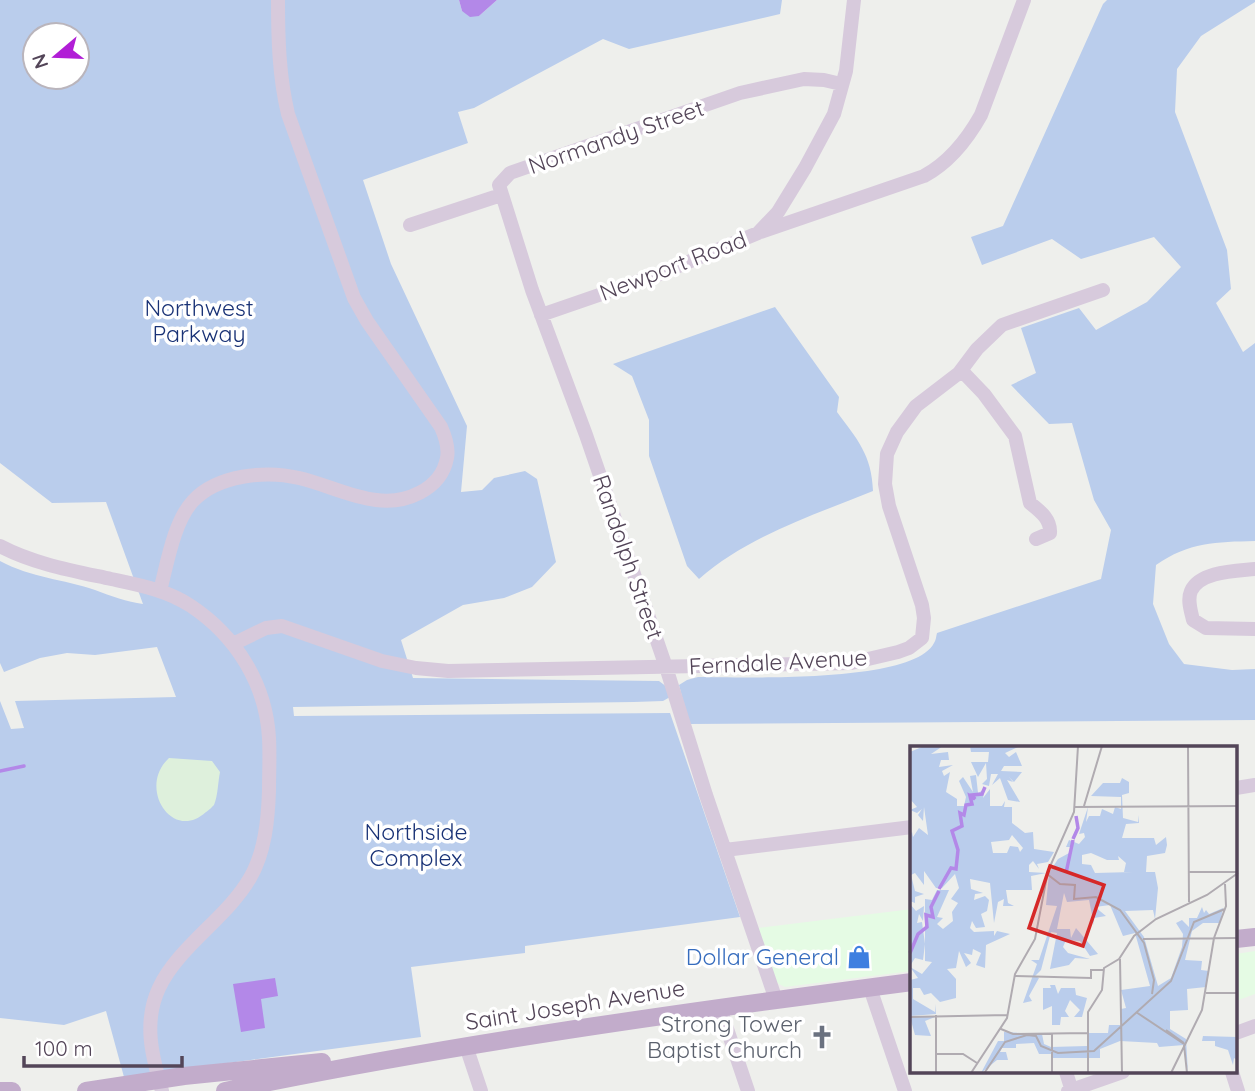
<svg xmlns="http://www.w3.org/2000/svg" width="1255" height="1091" font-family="Quicksand,sans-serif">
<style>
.commercial{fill:#e5fbe4}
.green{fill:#bacdec;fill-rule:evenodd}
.sand{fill:#def0dc}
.water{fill:#b388e8}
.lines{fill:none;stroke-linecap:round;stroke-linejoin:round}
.stream{stroke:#b388e8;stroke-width:3.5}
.minor{stroke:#d7cadc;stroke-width:14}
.major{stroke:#c2accb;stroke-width:18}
.labels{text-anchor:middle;stroke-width:7;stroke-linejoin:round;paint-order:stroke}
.street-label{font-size:23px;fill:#534558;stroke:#fff}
.park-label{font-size:23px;fill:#193276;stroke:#fff}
.shop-label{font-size:23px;fill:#366cbe;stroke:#fff;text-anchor:end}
.worship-label{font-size:23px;fill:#5b616d;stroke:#fff;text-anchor:end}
.inset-river{fill:none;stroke:#b388e8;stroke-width:3.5}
.inset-road{fill:none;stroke:#b0abb1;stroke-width:2}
.view{fill:#d62828;fill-opacity:0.15;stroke:#d62828;stroke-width:3.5}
.inset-edge{fill:none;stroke:#534558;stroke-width:3.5}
</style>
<rect width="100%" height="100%" fill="#eeefec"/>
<!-- commercial -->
<path class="commercial" d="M912 909V971L785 987 775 982 758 928Z
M1255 951V994L1236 1001V954Z"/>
<!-- green -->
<path class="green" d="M0 0H459L462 11 479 16 497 0H782L780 14 629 49 603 39 474 108 458 112 468 143 363 180 391 264 467 426 461 492 482 490 494 478 525 471 537 479 556 562 532 587 504 598 463 605 401 640 413 678 659 681 667 687 670 697 663 701 634 702 293 707 294 716 670 713 740 917 525 946V953L411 967 421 1037 124 1077 106 1011 64 1025 0 1018V701L11 729 24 728 15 701 176 697 157 647 95 655 67 653 40 658 4 672 0 663V561C32 578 63 579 95 590 111 596 127 602 143 604L106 502 52 503 0 463ZM35 35H77V77H35Z
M1107 0H1255V2L1201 36 1177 69 1175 112 1227 250 1231 289 1216 303 1243 352 1255 343V541C1216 542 1189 542 1156 565L1153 604 1169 644 1184 664 1232 670 1255 669V720L689 724 679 685 687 680 698 677C741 677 913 684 934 643 936 640 936 637 937 633L1101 579 1111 530 1094 500 1072 423 1049 424 1011 385 1036 373 1021 328 1079 308 1096 330 1147 302 1181 267 1154 237 1081 259 1052 239 982 265 971 237 1003 226 1103 4Z
M775 307 839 397 837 412C857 439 872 455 873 491 814 515 748 536 699 579L687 566 649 456V420L632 376 613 364Z"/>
<!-- sand -->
<path class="sand" d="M169 758 212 761 220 772C218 781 218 796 214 805 213 806 207 812 206 812 172 843 137 787 169 758Z"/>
<!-- water -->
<path class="water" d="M459 0H497L479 16 470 17 462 11Z
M275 978 278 996 261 999 265 1028 241 1032 233 984Z"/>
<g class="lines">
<!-- stream -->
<path class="stream" d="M0 771 24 766"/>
<!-- minor -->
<path class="minor" d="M410 225 501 195
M761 232 924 176C950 162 967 140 981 115L1024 0
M541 315 657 275 758 233 778 212 805 168 834 114 846 71 854 0
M961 370 984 394 1015 436 1030 503C1040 511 1051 519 1050 533L1036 539
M0 546C34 564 74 571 111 579 139 585 167 590 191 606 236 636 266 684 269 738 270 755 269 773 269 791 268 820 265 852 250 878 227 918 178 947 159 988 143 1022 152 1056 162 1091
M1255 569C1236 571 1200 571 1191 591 1187 600 1191 611 1193 620L1206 628 1255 629
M160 591C167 564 174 521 193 501 217 475 266 470 299 478 325 484 350 497 376 500 405 504 441 490 447 458 449 448 445 436 441 427L367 321 354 298 288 114C279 76 278 39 278 0
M233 644 266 628 282 626 382 661 416 668 448 671 851 663 898 652 909 648 922 638 924 618 922 605 889 506 885 484 887 454 897 432 916 406 959 373 977 349 1002 325 1103 290
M1236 788 1255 785
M725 850 912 827
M870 988 905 1091
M776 1000 706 795 666 667 586 435 532 290 499 185 510 173 740 93 804 79 824 80 841 84
M720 1008 748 1091
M1236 1033 1255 1026
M466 1046 481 1091
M1066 1072 1072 1091
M1232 1072 1238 1091
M1068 1091 1123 1072"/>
<!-- major -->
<path class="major" d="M1236 939 1255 937
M0 1091H12
M86 1091 184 1076 322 1062
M225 1091C452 1044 682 1012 912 982"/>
</g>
<!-- icons -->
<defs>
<g id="shop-bare" transform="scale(1.89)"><path d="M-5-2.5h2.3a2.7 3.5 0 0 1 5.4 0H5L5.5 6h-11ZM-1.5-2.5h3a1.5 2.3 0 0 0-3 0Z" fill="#3f7fe0" stroke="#fff" stroke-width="2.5" paint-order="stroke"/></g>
<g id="church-bare" transform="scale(1.89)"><path d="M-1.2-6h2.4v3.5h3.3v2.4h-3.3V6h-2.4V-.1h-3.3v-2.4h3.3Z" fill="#6b7280" stroke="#fff" stroke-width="2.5" paint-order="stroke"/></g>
</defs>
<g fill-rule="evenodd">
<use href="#shop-bare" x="859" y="957"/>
<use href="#church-bare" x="822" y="1037"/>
</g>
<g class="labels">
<!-- street labels -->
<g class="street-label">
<text transform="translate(616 137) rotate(-19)" y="8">Normandy Street</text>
<text transform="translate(673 266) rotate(-21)" y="8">Newport Road</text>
<text transform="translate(628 557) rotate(71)" y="8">Randolph Street</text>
<text transform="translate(778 662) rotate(-3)" y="8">Ferndale Avenue</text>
<text transform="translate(575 1005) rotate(-9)" y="8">Saint Joseph Avenue</text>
</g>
<!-- park labels -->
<g class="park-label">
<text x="199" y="316">Northwest<tspan x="199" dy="26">Parkway</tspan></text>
<text x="416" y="840">Northside<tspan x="416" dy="26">Complex</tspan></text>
</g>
<!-- shop labels -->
<g class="shop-label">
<text x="839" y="965">Dollar General</text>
</g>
<!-- worship labels -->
<g class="worship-label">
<text x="802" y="1032">Strong Tower<tspan x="802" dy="26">Baptist Church</tspan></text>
</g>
</g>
<!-- overview -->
<g transform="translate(910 746)">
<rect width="327" height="327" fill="#eeefec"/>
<path d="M14 0H33L21 8 38 6 39 14H31L29 21 43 19 32 25 34 30 40 26 36 46 47 53V60H54L56 51 49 35 53 31 63 46 60 30 66 29 68 47 75 43 73 52 80 43V60H92L95 55 94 61H102V77L115 87 123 86 124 103 144 106 138 116 127 118 129 123 123 115 119 119V126L136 127 121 130 122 144H96L98 157 104 160H93L94 153 88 156 84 177 80 137 60 133 61 143 73 147 65 148 64 154 75 150 79 154 77 165 71 168 75 181 66 182 62 175 60 182 64 186 84 185V190L87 185 100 188 76 199 75 222 66 219 71 207 63 203 62 209 54 207 61 217 56 221 49 205 46 222 37 223 46 233V252L30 256 21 247 14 249 10 242H3V253L25 266V258L26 268 0 270V234L8 232 0 221 12 228 22 216 15 215V153L22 154 27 144H39L27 171 33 172 27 178 33 183 43 175 42 166 48 157 41 153 49 142 45 128 32 142H26L14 125V139L5 127 1 129 5 145 14 148 5 151V157L0 155V88L2 86 3 91 9 82 18 89 14 61 13 75 8 69 12 63 7 67 0 64 7 61 0 53V6ZM102 89 113 102 110 106 108 101 100 100 97 107H83L81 96 99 94ZM60 0 108 1 95 7 99 11 106 6 112 20H94L91 25 112 26 104 36 99 31 103 36 97 34 110 56 98 54 90 32 82 39 88 28H81L79 40 72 38 77 33 76 17 68 31 61 16H78L79 6H61ZM212 32 219 36V47L212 49 213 72 228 76V69L229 77 216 78 212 92H244L246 99 256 91 257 99 255 107 237 110 236 126H245L248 142 245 173 243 164 215 165 234 191 248 240 261 232 272 201 273 188 266 177 272 174 279 181V172H287L292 161 294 167 296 164 299 168 313 162 310 177H293L282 185 275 214 292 215 291 224 299 225 296 241 277 243 278 264 260 265V283L276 293 278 327 274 299 249 301 247 297 210 295 190 303V312H142L141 308H129L124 297 106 298V302H92L90 306H96L98 314H87L71 327 88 295H94V286L132 288 134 298 141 301 177 300 178 287H198L199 279H211V263L216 262 211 244 240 240 225 187 213 190 200 159 185 161 196 170 184 172V179L179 154 157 156 154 147 147 183H160L161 192 166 182 188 208 180 210 170 195 156 194 153 201 158 207 180 213 165 212 159 219 140 223 147 187 141 186 131 224 125 230 129 232 119 250 122 255 113 257 127 218 121 214H129L147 160 136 159 139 127 148 113 161 106 162 101H156L159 94 169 98 175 91 174 87 169 88 178 61 176 76 179 70H190L192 63 203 68 205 61 211 63V51L181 50 193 37H210ZM181 107 197 114H209L208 110 216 117 214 126H223L185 127 181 119 172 118V109ZM0 158 6 165 14 160 13 175 9 168 7 177 12 176 15 198 13 214 5 212 0 220ZM140 239H145L148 248 151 242H165L166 249 177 252 172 271H164L170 264 160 254 155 265 159 271H151L150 279H142V260L133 264V242H141ZM0 271H25L15 275 21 290 5 289ZM293 290 327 291V314L324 312 323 319 318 304 305 300V295H292Z" fill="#bacdec" fill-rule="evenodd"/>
<path class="inset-river" d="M163 93 168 82 166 70M156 127 163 94M29 143 41 122 46 123 48 104 42 85 52 80 50 67 54 69 56 59 62 58 60 50 65 53 62 49 72 48 75 41M0 207 8 188 17 181 16 169 23 171 21 161 29 145"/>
<path class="inset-road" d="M278 0 279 156M174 60 192 0M164 61 328 60M279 126H327M137 128 150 138 165 139 164 153 186 151 210 164 234 197 244 234 242 248M233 193 328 192M210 213 212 327M105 230 181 232V224H193M296 247H328M226 266 274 298M0 271 97 269M91 283 103 288 178 287M256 284 274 297M274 299 277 327M26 308H53L67 317M75 326 95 296 117 289 126 290 131 300 148 307 184 305 261 235 284 176 315 163M26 327V269M61 327 97 272 105 228 125 193 138 125 164 66 168 0M142 327V287M178 327V266L192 244 194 222 209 213 224 190 246 173 297 149 328 127M261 327 292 264 304 192 316 160 315 138"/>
<path class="view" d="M140 120 194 139 173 200 119 182Z"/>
<rect width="327" height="327" class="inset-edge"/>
</g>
<!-- north arrow -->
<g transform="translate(56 56) rotate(251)"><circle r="33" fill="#ffffff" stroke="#bab5bc" stroke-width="2"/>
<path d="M0-5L12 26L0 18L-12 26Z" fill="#b11ed6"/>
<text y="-10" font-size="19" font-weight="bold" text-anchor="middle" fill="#534558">N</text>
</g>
<!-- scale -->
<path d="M24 1056v10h158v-10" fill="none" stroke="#534558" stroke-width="3.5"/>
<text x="35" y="1056" font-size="21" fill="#534558" stroke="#ffffff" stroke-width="5" paint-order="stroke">100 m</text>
</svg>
